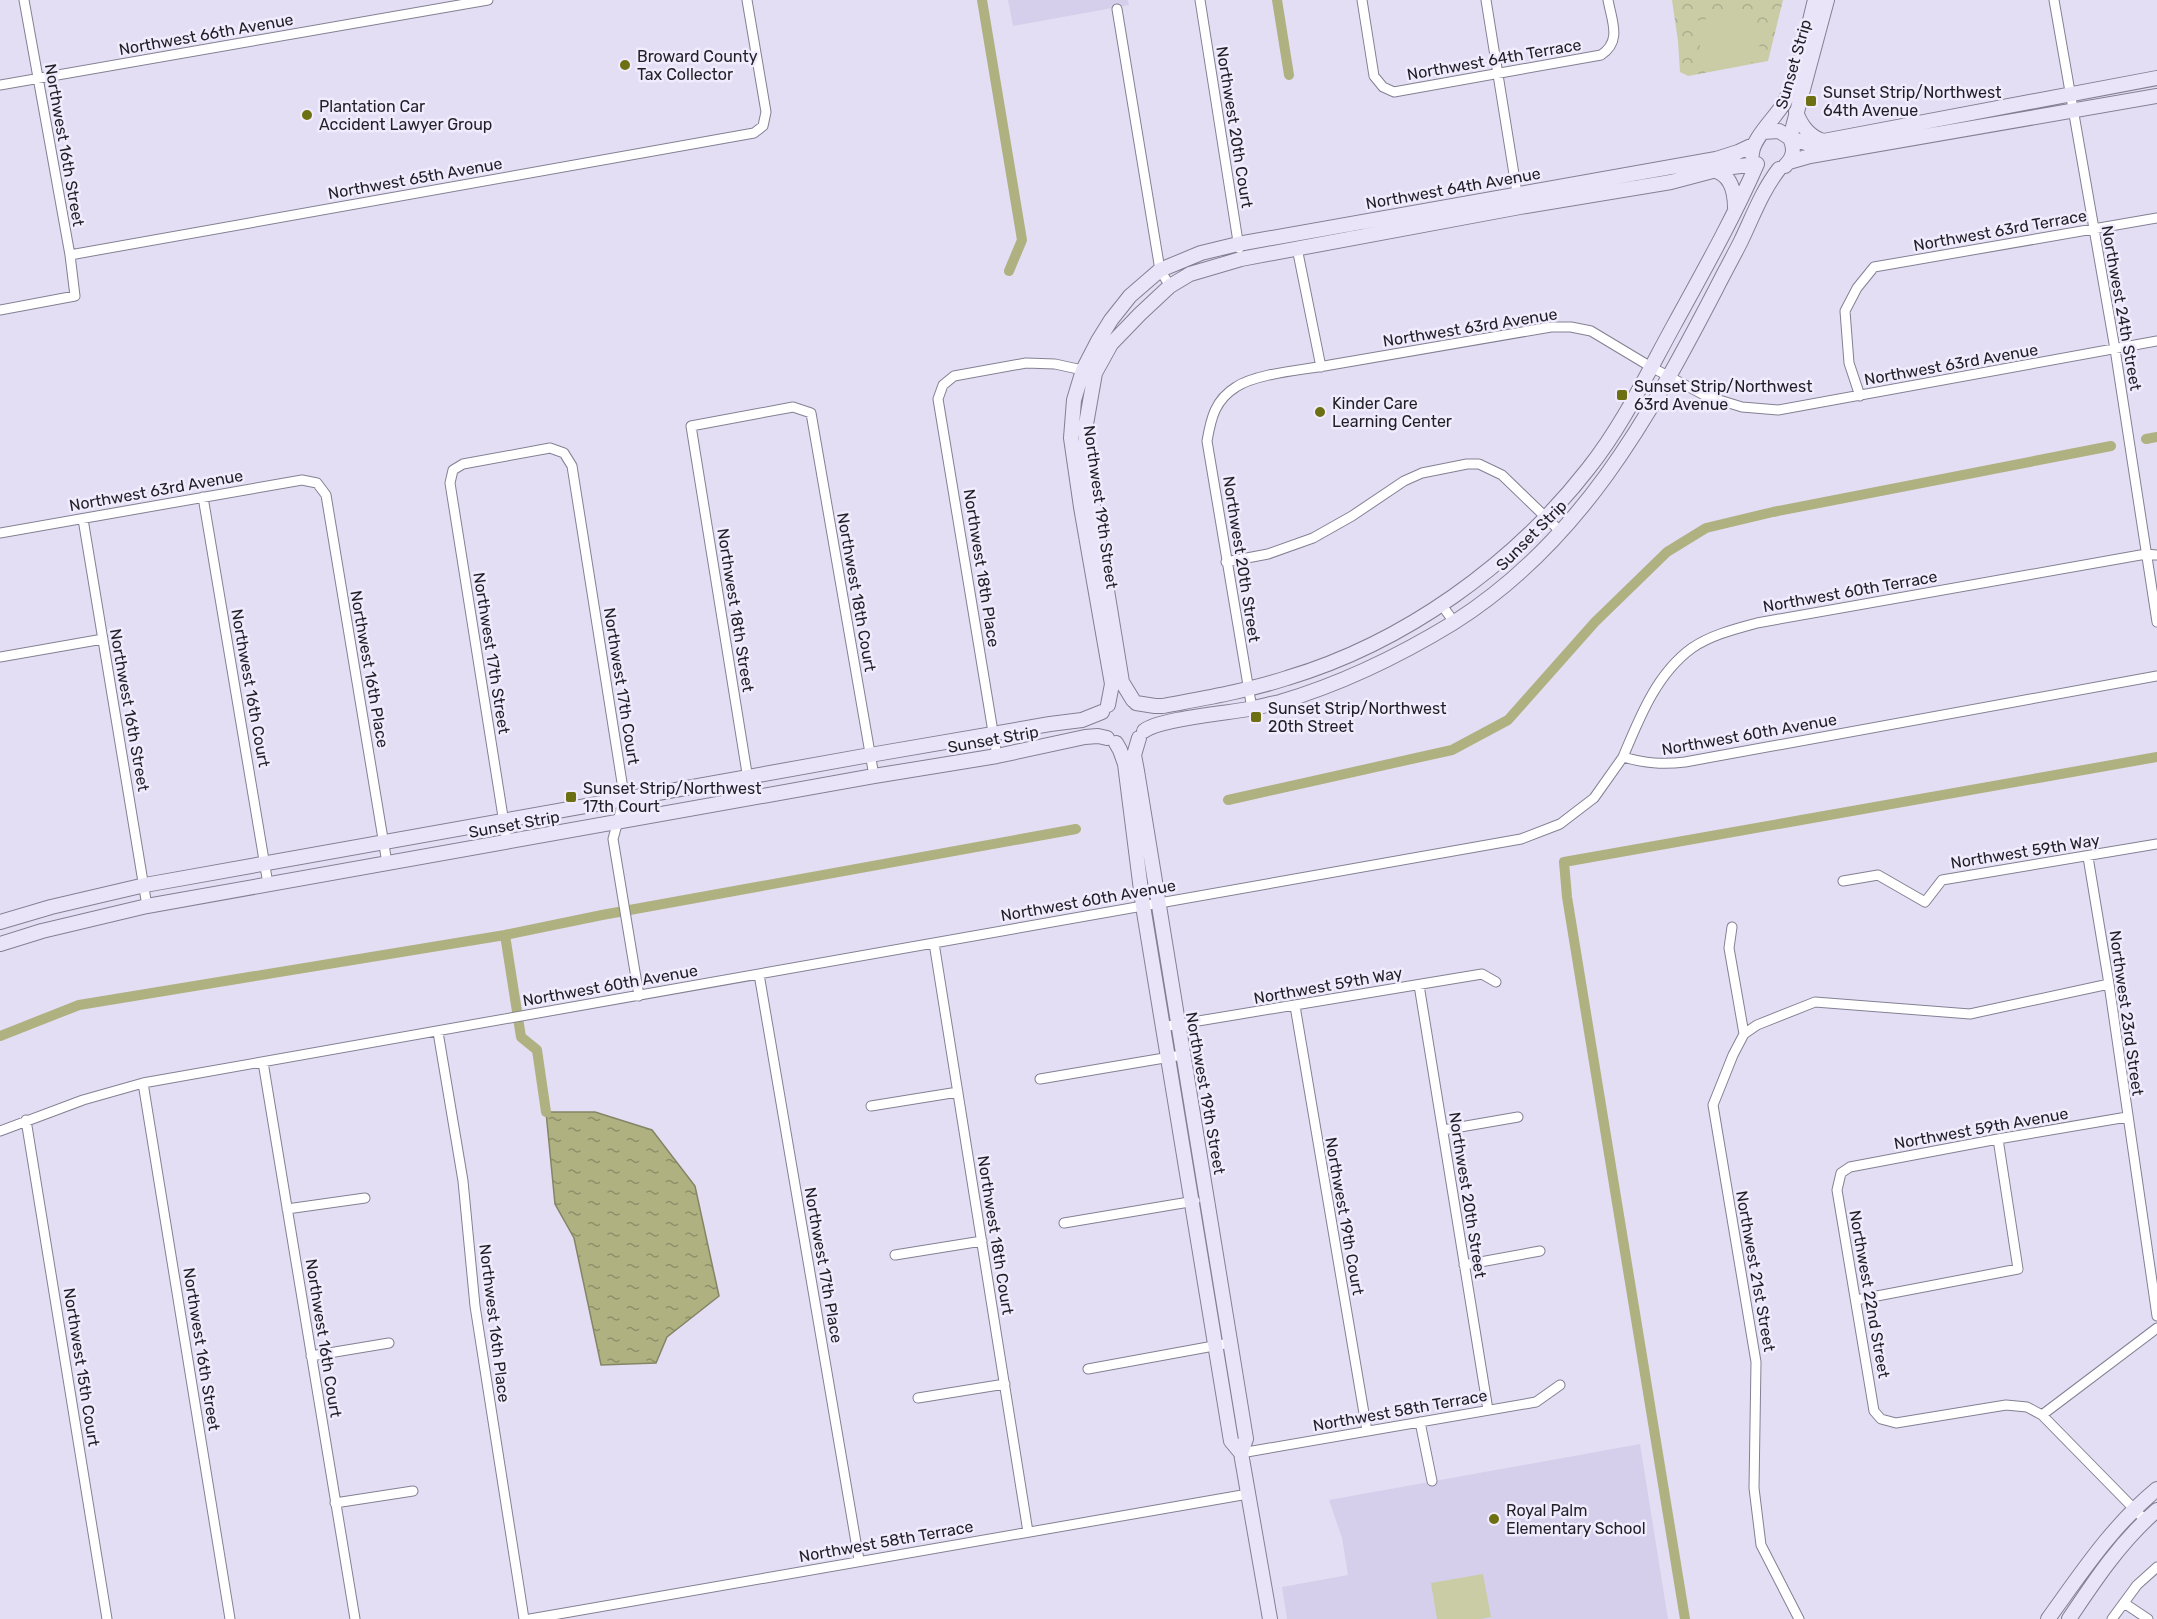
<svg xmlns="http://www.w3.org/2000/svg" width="2157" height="1619" font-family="Rubik,sans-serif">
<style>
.built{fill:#d6cfeb}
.forest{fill:url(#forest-crowns)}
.pitch{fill:#c9cca5}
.water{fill:url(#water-ripples);stroke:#848566;stroke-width:1.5}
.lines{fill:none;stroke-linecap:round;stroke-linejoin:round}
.canal{stroke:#afb181;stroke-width:10}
.street-casing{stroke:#848093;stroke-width:11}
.secondary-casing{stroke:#848093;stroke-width:16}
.street{stroke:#fff;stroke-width:9}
.secondary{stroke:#eae4f9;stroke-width:14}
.poi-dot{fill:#6d6f13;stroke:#f0ecfd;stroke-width:2}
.labels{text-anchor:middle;stroke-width:5;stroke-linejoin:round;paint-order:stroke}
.street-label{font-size:16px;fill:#211f26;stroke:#f0ecfd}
.poi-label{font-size:16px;fill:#211f26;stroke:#f0ecfd;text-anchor:start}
</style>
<defs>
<pattern id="forest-crowns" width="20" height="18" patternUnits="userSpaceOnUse" patternTransform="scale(1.5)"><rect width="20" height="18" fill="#c9cca5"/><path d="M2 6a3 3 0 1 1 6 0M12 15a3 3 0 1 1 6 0" fill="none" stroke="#acaf8e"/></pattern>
<pattern id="water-ripples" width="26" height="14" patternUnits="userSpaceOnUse" patternTransform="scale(1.5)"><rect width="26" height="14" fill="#afb181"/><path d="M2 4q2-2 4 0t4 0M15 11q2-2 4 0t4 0" fill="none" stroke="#8e8f69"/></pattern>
</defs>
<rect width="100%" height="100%" fill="#e3def4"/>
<!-- built -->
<path class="built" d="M1008 0H1128L1129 5 1013 26Z
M1640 1444 1668 1619H1287L1282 1587 1348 1575 1342 1538 1329 1500Z"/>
<!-- forest -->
<path class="forest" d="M1672 0H1783L1768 61 1688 76 1680 72 1678 41Z"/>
<!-- pitch -->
<path class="pitch" d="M1753 10 1762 60 1704 71 1696 21Z
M1483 1574 1491 1617 1480 1619H1437L1431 1583Z"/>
<!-- water -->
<path class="water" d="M546 1112H595L652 1130 695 1186 719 1296 667 1337 656 1363 601 1365 574 1238 555 1204Z"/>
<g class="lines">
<!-- canal -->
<path class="canal" d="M982 0 1022 240 1009 271
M1277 0 1289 75
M2146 439 2157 437
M1228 800 1452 750 1508 720 1595 622 1667 552 1706 528 1773 512 2111 446
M505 935 521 1037 537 1050 546 1112
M0 1036 79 1005 505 935 602 915 1076 829
M1685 1619 1567 897 1564 862 2157 757"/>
<!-- street casing -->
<g class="street-casing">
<path id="street" d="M1200 0 1239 248
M1362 0 1374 76 1383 87 1394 92 1601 55C1622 41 1612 22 1608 0
M1486 0 1518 199
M2054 0 2115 349 2157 622
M1117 9 1160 270 1170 286
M0 85 488 0
M1297 248 1321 367
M70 255 754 133 763 126 766 112 747 0
M0 310 75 296 70 255 24 0
M1860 396 1849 363 1845 311 1857 288 1874 267 2157 218
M203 497 268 884
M83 519 147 906
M0 533 302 480 317 483 326 495 387 863
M1226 562 1268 554 1313 538 1352 516 1404 481 1422 473 1467 464H1479L1502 475 1561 532
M1441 604 1454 622
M0 657 103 639
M1252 709 1207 441C1211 418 1215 400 1236 387 1257 373 1304 370 1330 365 1403 352 1477 340 1551 327H1571L1591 331 1651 367 1706 396 1742 407 1778 410 2157 341
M997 756 938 399 943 385 954 376 1026 363 1055 364 1087 371
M1623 757C1639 719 1656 674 1692 648 1711 635 1735 629 1757 623L2146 554 2157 555
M751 798 691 426 793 407 811 413 874 776
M507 842 450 483 453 470 463 464 550 448 564 453 572 466 623 789 624 799 613 839 639 996
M2088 857 2109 984 2157 1316
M1843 881 1878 875 1925 902 1942 880 2157 844
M1732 927 1729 948 1744 1034 1733 1055 1713 1105 1756 1362 1754 1488 1761 1545 1799 1619
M934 943 1028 1532
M759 974 859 1560
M1419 985 1488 1410
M1295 1006 1367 1431
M1162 1027 1482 974 1496 982
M438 1032 463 1181 475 1306 524 1619
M1744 1034 1757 1025 1815 1002 1970 1014 2109 984
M263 1062 355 1619
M1040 1079 1182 1055
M143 1083 230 1619
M871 1106 958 1092
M2127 1117 1998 1139 1850 1167 1841 1173 1837 1190 1874 1411 1881 1419 1896 1423 2006 1405 2027 1407 2042 1415 2145 1520
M26 1120 107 1619
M1443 1130 1518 1117
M0 1131 83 1100 143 1083 1521 839 1560 824 1594 798 1623 757C1645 763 1662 765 1685 762L2157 676
M287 1209 365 1198
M1064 1223 1195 1201
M895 1255 982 1241
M1464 1265 1540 1251
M1856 1300 2018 1269 1998 1139
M311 1356 389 1343
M1088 1369 1230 1343
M918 1398 1005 1384
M2042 1415 2157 1328
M1420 1422 1432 1481
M1241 1453 1536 1402 1560 1385
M335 1503 413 1491
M2124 1603 2148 1619
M530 1619 1248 1494
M2112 1619 2137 1585 2157 1567"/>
</g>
<!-- secondary casing -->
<g class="secondary-casing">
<path id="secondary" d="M1796 112C1801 125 1808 136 1823 141
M1763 132 1779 131 1790 138C1795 149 1794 157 1785 166
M1790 138 1809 144 1813 143 2157 78
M1790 138 1827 0
M1752 154C1752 139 1775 118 1784 103 1801 72 1806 34 1815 0
M1789 162 1810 156 2157 96
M1712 170C1731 173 1735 192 1735 208
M1133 700 1122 682 1087 468 1085 430 1095 373 1111 344 1140 314 1170 286 1190 274 1241 259 1520 207 1671 182 1724 168 1757 164
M1136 703 1155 706H1163C1205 698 1247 691 1287 678 1404 643 1513 565 1588 469 1623 425 1647 374 1674 325 1703 272 1733 219 1757 164
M1108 705 1112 684 1081 507 1071 438 1074 400 1083 370 1098 341 1111 320 1130 296 1160 270 1201 253 1238 244 1716 159 1738 152 1753 145
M1144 731C1158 719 1227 713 1249 709 1260 707 1270 704 1280 702 1341 684 1399 656 1453 623 1580 543 1649 418 1716 289 1724 273 1733 257 1741 241 1753 216 1762 191 1779 169
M1139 738 1134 755 1137 771 1246 1439 1241 1453 1270 1619
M1116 743 1120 750 1125 764 1143 906 1231 1441 1241 1453
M0 922 51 907 145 885 870 755 1050 724 1082 720 1102 712
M0 944 42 931 147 906 874 776 997 756 1085 737 1098 736 1107 738
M2048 1619C2082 1572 2112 1526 2157 1489
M2069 1619C2095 1580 2121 1541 2157 1510"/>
</g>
<!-- street -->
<use href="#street" class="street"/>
<!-- secondary -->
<use href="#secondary" class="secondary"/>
</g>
<!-- markers -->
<g class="poi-dot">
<circle cx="625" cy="65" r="6"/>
<rect x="1805" y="95" width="12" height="12" rx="3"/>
<circle cx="307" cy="115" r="6"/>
<rect x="1616" y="389" width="12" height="12" rx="3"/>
<circle cx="1320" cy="412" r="6"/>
<rect x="1250" y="711" width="12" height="12" rx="3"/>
<rect x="565" y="791" width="12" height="12" rx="3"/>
<circle cx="1494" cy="1519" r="6"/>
</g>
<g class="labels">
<!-- street labels -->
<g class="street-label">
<text transform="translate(206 34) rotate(-10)" y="6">Northwest 66th Avenue</text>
<text transform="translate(1494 59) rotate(-10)" y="6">Northwest 64th Terrace</text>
<text transform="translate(1793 64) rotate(-74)" y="6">Sunset Strip</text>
<text transform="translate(1235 127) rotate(81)" y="6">Northwest 20th Court</text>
<text transform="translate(65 145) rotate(80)" y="6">Northwest 16th Street</text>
<text transform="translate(415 178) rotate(-10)" y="6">Northwest 65th Avenue</text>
<text transform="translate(1453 188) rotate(-10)" y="6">Northwest 64th Avenue</text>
<text transform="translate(2000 230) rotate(-10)" y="6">Northwest 63rd Terrace</text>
<text transform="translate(2122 308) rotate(80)" y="6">Northwest 24th Street</text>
<text transform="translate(1470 327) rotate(-9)" y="6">Northwest 63rd Avenue</text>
<text transform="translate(1951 364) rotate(-10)" y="6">Northwest 63rd Avenue</text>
<text transform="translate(156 490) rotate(-10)" y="6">Northwest 63rd Avenue</text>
<text transform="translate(1101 507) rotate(82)" y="6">Northwest 19th Street</text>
<text transform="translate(1531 535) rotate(-45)" y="6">Sunset Strip</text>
<text transform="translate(1242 559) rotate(81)" y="6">Northwest 20th Street</text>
<text transform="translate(982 568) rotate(81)" y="6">Northwest 18th Place</text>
<text transform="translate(1850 591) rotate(-10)" y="6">Northwest 60th Terrace</text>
<text transform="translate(857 592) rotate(80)" y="6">Northwest 18th Court</text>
<text transform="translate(736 610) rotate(81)" y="6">Northwest 18th Street</text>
<text transform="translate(492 653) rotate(81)" y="6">Northwest 17th Street</text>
<text transform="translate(370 669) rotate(80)" y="6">Northwest 16th Place</text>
<text transform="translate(622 686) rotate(81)" y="6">Northwest 17th Court</text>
<text transform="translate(251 688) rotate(80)" y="6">Northwest 16th Court</text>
<text transform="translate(130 710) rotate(80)" y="6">Northwest 16th Street</text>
<text transform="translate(1749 734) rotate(-10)" y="6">Northwest 60th Avenue</text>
<text transform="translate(993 739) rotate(-10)" y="6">Sunset Strip</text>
<text transform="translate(514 824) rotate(-10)" y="6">Sunset Strip</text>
<text transform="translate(2025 851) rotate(-9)" y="6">Northwest 59th Way</text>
<text transform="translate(1088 900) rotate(-10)" y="6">Northwest 60th Avenue</text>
<text transform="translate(610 985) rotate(-10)" y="6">Northwest 60th Avenue</text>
<text transform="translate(1328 985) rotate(-10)" y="6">Northwest 59th Way</text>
<text transform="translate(2127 1013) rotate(82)" y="6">Northwest 23rd Street</text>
<text transform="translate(1206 1093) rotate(80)" y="6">Northwest 19th Street</text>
<text transform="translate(1981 1128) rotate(-10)" y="6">Northwest 59th Avenue</text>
<text transform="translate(1468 1195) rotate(81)" y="6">Northwest 20th Street</text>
<text transform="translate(1345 1216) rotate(80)" y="6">Northwest 19th Court</text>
<text transform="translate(996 1235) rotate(81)" y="6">Northwest 18th Court</text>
<text transform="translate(824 1265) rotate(80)" y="6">Northwest 17th Place</text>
<text transform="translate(1756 1271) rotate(80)" y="6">Northwest 21st Street</text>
<text transform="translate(1870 1294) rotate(80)" y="6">Northwest 22nd Street</text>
<text transform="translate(495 1323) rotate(83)" y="6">Northwest 16th Place</text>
<text transform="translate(324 1338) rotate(81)" y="6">Northwest 16th Court</text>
<text transform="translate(202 1349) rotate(81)" y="6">Northwest 16th Street</text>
<text transform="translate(82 1367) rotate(81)" y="6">Northwest 15th Court</text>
<text transform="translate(1400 1410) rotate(-10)" y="6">Northwest 58th Terrace</text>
<text transform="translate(886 1541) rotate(-10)" y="6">Northwest 58th Terrace</text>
</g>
<!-- poi labels -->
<g class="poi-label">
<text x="637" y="62">Broward County<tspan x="637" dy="18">Tax Collector</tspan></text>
<text x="1823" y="98">Sunset Strip/Northwest<tspan x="1823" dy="18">64th Avenue</tspan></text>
<text x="319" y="112">Plantation Car<tspan x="319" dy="18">Accident Lawyer Group</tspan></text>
<text x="1634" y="392">Sunset Strip/Northwest<tspan x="1634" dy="18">63rd Avenue</tspan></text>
<text x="1332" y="409">Kinder Care<tspan x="1332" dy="18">Learning Center</tspan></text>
<text x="1268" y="714">Sunset Strip/Northwest<tspan x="1268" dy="18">20th Street</tspan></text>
<text x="583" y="794">Sunset Strip/Northwest<tspan x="583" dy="18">17th Court</tspan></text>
<text x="1506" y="1516">Royal Palm<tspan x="1506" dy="18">Elementary School</tspan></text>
</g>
</g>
</svg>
